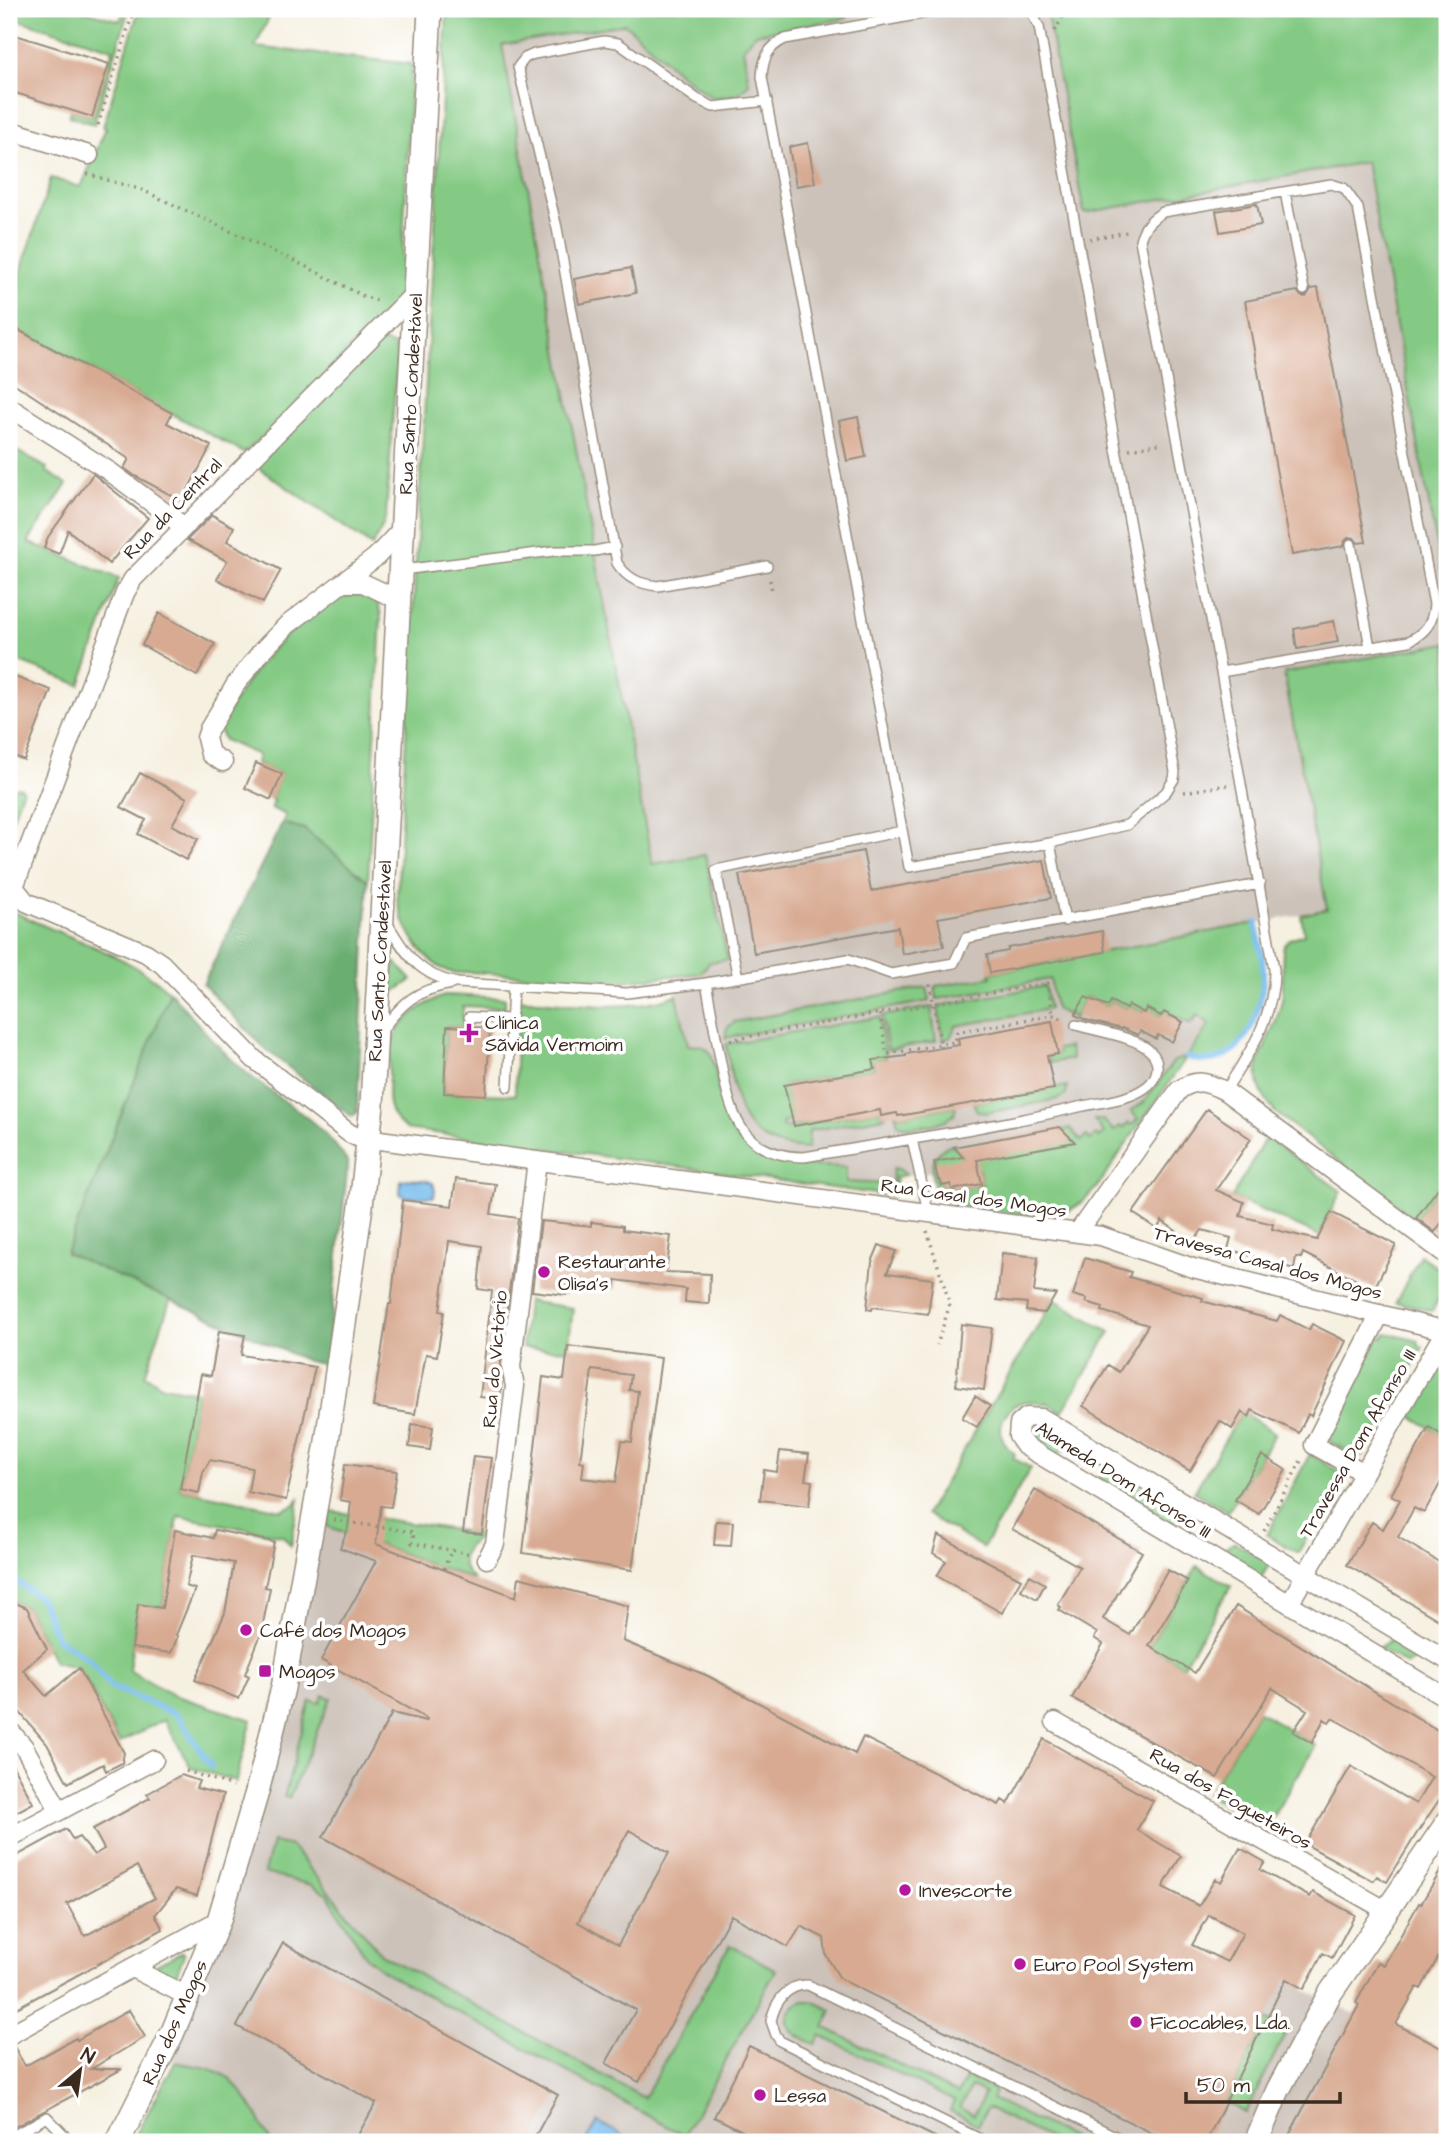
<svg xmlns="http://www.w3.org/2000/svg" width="1456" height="2151" font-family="'Architects Daughter',sans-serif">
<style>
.built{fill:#edd7bb}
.industrial{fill:#ccc2b9}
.green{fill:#84ca84;stroke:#607a51;stroke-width:2;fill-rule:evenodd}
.forest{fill:#6bae72;stroke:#536c48;stroke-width:2}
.water{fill:#75bced;stroke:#587386;stroke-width:2}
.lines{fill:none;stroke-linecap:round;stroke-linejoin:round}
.stream{stroke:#75bced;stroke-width:6}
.building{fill:#d8aa92;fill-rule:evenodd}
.service-casing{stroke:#988d7f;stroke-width:12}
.minor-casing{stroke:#988d7f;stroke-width:21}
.tertiary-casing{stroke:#988d7f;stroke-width:26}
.path{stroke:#988d7f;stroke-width:3.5;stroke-dasharray:2 5;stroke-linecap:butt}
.service{stroke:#fff;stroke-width:9}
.minor{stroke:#fff;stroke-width:18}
.tertiary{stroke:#fff;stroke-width:23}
.poi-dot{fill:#b5179e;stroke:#fff;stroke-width:2.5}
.labels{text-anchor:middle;stroke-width:7;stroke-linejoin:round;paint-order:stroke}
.street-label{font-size:19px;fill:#3b2a1e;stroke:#fff}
.poi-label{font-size:19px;fill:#3b2a1e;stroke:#fff;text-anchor:start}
</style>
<rect width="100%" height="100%" fill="#fff"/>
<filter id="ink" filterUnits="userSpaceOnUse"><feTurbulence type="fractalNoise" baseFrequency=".0143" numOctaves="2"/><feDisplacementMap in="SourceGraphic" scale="14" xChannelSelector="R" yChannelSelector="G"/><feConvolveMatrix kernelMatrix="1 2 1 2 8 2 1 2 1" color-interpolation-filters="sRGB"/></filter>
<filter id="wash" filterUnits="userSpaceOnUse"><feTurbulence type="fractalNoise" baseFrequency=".00686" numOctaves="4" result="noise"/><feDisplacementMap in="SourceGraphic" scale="28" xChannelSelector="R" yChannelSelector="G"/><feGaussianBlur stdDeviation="1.57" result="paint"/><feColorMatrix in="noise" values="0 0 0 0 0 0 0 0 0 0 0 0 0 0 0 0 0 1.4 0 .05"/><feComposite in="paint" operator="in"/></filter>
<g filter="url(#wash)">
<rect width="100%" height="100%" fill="#f6f0e0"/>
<!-- built -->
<path class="built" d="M1447 1765V1820L1446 1822 1416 1804 1432 1777 1438 1780Z"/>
<!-- industrial -->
<path class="industrial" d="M846 9H1046L1084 213 1366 161 1447 602V643L1284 673 1327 910 1218 930 1229 997 1089 1195 1070 1209 1049 1216H1034L948 1195 938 1180 935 1171 897 1177 894 1194 890 1196 719 1174 675 987 502 45 625 23 684 77 713 98 743 48 755 34 847 18Z
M315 1521 474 1580 708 1676 854 1754 857 1749 879 1760 1113 1906 1239 1968 1245 1957 1324 2000 1253 2142H696L684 2135 680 2142H271L241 2091 229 2079 219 2072 206 2067 190 2066 164 2056 222 1921Z
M1329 2001 1447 2065V2142H1260Z"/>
<!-- green -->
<path class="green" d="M9 9H79L120 21 124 9H129L94 124 69 116 71 110 92 117 113 49 9 17Z
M139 9H273L255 47 412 64 401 281 397 301 269 431 244 453 9 325V309L51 178 81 187 106 128 103 127Z
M447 9H846L847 18 755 34 743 48 749 84 738 94 713 98 684 77 625 24 502 45 652 864 705 855 728 960 710 962 700 973 622 981 467 972C431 980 401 928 397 897Z
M1046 9H1447V602L1366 162 1084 213Z
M377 342H385L395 346 397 358 386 515 383 526 372 546 256 466Z
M15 450 47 468 46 471 67 484 28 542 119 578 80 685 9 658V452Z
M364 594 376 599 381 615 368 881 304 829 282 823 286 815 271 808 274 801 271 799 281 774 256 763 258 755 224 740 219 730 221 723C234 703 245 682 260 664 281 638 328 591 364 594Z
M1447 643V1189L1441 1185 1415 1220 1276 1113C1235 1069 1274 1045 1282 999 1285 981 1280 962 1284 945L1289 939 1304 934 1301 915 1327 909 1284 673Z
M19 787 23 789 9 828V797L12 788Z
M9 909C62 938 123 950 170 992L66 1253 171 1298 145 1375 163 1386 198 1392 180 1489 281 1510 294 1505 299 1499 291 1546 283 1536 178 1516 162 1608 138 1605 129 1670 173 1695 252 1720 236 1781 191 1768 164 1719 120 1743 79 1668 54 1662 27 1608 9 1600Z
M1256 923C1259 939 1263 955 1263 972 1264 1001 1251 1050 1219 1059 1208 1062 1197 1060 1187 1057 1167 1085 1148 1113 1128 1141 1112 1164 1096 1197 1070 1210 1046 1221 1020 1214 996 1211 980 1208 957 1210 944 1199 926 1184 927 1151 953 1144L967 1161 1062 1130 1070 1128 1081 1141 1087 1136 1090 1140 1096 1135 1099 1138 1104 1133 1094 1120H1103L1114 1131 1120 1126 1123 1128 1129 1123 1132 1125 1138 1119 1131 1111 1144 1102 1174 1061 1187 1057 1210 1024 1197 1015 1191 1024 1164 1012 1161 1016 1146 1009 1144 1013 1129 1005 1126 1009 1111 1001 1108 1006 1085 997 1074 1018 1055 1009 1050 979 937 999 935 986 991 977 990 973ZM935 1162 958 1173 979 1169 982 1184 952 1190 951 1184 942 1185 940 1180H938Z
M395 962 412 980 394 992 392 990 393 964Z
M1045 986 1049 1009 956 1026 950 1038 943 1040 938 1006Z
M927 987 930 1001 725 1038 727 1028 734 1022Z
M447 995 505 998V1008L463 1006 462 1027 447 1026 444 1093 515 1095 518 999C570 1003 627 1014 677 995L688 1045 702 1046 710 1052C718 1070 717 1092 723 1111 740 1169 797 1165 846 1167V1182L892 1184 893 1168 899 1169 906 1175 896 1177 894 1194 890 1196 406 1129C386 1115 387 1099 389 1076 389 1067 389 1058 390 1049 396 1022 422 1003 447 995Z
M931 1007 936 1041 888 1050 882 1016Z
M879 1017 886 1058 873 1061 875 1069 785 1085 793 1120 782 1123 783 1128 880 1110 881 1115H885V1117L809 1131 808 1149C735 1147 737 1103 726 1044Z
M1069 1047 1072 1059 1049 1063 1048 1056 1058 1054 1057 1049Z
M1067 1086 1066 1095 1059 1099 985 1113 977 1111 973 1103Z
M956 1106 954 1115C943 1124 911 1131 898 1124L895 1113H897L898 1116Z
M1266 1137 1341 1191 1319 1236 1232 1197Z
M1447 1215V1243L1434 1234Z
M1420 1255 1447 1275V1284L1432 1311 1396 1302Z
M1054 1299 1110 1332 1062 1412 1046 1402 1044 1405C1010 1388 984 1433 1015 1454L1013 1458 1031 1468 983 1548 926 1514Z
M527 1301 573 1308 568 1350C552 1348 538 1350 522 1347Z
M1386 1333 1419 1341 1418 1344 1423 1347 1364 1455 1359 1457 1330 1442 1328 1437 1379 1336 1383 1338Z
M1447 1350V1420L1440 1434 1409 1415Z
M1242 1412 1275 1433 1228 1512 1194 1492Z
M1038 1426 1072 1445 1070 1447 1054 1456 1029 1439 1030 1430Z
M1310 1454 1343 1474 1298 1553 1267 1535Z
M1113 1469 1189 1514 1169 1524 1094 1479Z
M330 1511 482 1534C464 1548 453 1560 474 1580L327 1526Z
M1235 1542 1270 1563 1261 1578 1218 1553Z
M1197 1566 1231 1586 1183 1666 1149 1646Z
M1396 1637 1423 1654 1407 1665 1378 1648Z
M323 1695 331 1698 289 1798 284 1797 310 1701 320 1703Z
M1258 1711 1316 1745 1266 1828 1207 1795Z
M272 1842 291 1846 381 1954 644 2098 730 1945 776 1970 684 2135 696 2142H680L683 2135 386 1973 367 1958 327 1894 311 1885 264 1873Z
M182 1952 184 1955 175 1978 155 1968 156 1965Z
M804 2001H812L832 2010 824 2027 958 2094 967 2077 995 2091 992 2099 1080 2142H1056L987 2108 978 2125 950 2111 954 2101 820 2035 816 2044C809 2041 800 2038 794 2033 781 2021 791 2005 804 2001ZM971 2087 985 2093 974 2115 960 2108Z
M1266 2019 1287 2030 1246 2113 1226 2102Z
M175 2062C189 2066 205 2065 218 2072 244 2084 258 2119 271 2142H132Z"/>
<!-- forest -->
<path class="forest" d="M282 823 304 829 368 881 357 1112 352 1117 264 1048 203 984Z
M170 992C195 1020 219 1050 248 1074 284 1104 322 1120 348 1163L326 1365 307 1361 66 1253Z"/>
<!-- water -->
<path class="water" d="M412 1179C420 1181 426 1179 433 1183L435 1190 434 1197H406L400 1194 401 1180Z
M598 2122 634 2142H586Z"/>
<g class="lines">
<!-- stream -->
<path class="stream" d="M1187 1057C1237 1075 1262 1019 1263 977 1264 959 1259 941 1256 923
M9 1576 40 1598 57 1638 91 1661 110 1686 177 1715 211 1766
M682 2141 685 2142"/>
</g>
<g id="blocks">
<!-- building -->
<path class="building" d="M9 33 109 64 92 117 9 91Z
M808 143 815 183 796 186 789 147Z
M1257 204 1261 225 1220 232 1216 211Z
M631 268 636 293 579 304 574 279Z
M1318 288 1366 542 1358 543 1354 538 1349 537 1345 541 1344 546 1292 555 1245 301 1297 291 1301 296 1306 297 1311 289Z
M9 325 172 413 167 423 211 446 182 501 135 476 124 468 129 459 9 380Z
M858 417 866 457 847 461 839 421Z
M93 474 148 518 109 564 68 530 59 554 44 548 48 537Z
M212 515 234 527 227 541 281 570 263 603 217 579 227 561 187 540Z
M159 613 215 644 197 676 142 645Z
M1334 621 1338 642 1297 649 1294 629Z
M9 675 51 690 24 760 9 754Z
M256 763 282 774 271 800 245 788Z
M140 773 187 798 172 825 198 839 186 860 138 834 146 820 121 807Z
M863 851 871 891 1044 860 1051 898 938 918 944 946 902 954 898 927 754 953 739 875Z
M1102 931 1105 952 990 973 987 955 1008 951V948Z
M1085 997 1108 1006 1111 1001 1126 1009 1129 1005 1144 1013 1146 1008 1161 1016 1164 1012 1183 1022 1172 1042 1158 1035 1156 1039 1140 1031 1138 1035 1122 1028V1029L1086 1020 1075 1015Z
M1052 1021 1058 1054 1047 1056 1054 1089 898 1116 897 1113 881 1116 880 1110 794 1126 784 1085 875 1069 873 1060 906 1056V1054L959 1045 958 1038Z
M447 1026 490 1028 486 1095 444 1093Z
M1207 1109 1251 1139 1216 1190 1244 1202 1240 1216 1273 1224 1272 1229 1317 1240 1331 1212 1396 1245 1374 1289 1303 1253 1301 1258 1296 1257 1294 1269 1228 1249 1231 1238 1202 1230 1193 1243 1162 1221 1157 1229 1133 1213Z
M1060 1127 1075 1142 977 1160 982 1184 952 1190 951 1184 942 1186 940 1180H938L934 1162 963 1157 954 1147Z
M1447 1176V1215L1435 1232 1416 1218Z
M456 1179 496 1184 491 1214 518 1218 500 1366 502 1379 500 1400 480 1397 492 1291 478 1289 482 1246 449 1241 440 1311 444 1312 437 1356 426 1354 415 1414 373 1407 389 1304H391L403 1200 452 1206Z
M541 1221 591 1226V1222L623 1226V1230L671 1236 666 1272 710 1274 709 1304 685 1302 686 1289 616 1280 615 1289 568 1283 566 1295 532 1291Z
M879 1245 896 1251 887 1273 933 1279 928 1314 873 1307 872 1310 867 1309 872 1262Z
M1002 1253 1038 1257 1034 1292 1056 1294 1045 1313 1026 1311 1027 1303 997 1300Z
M1085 1258 1131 1272 1129 1277 1203 1298 1202 1301 1277 1321 1280 1315 1309 1330 1312 1324 1346 1341 1311 1416 1308 1414 1299 1433 1252 1410 1249 1417 1242 1412 1232 1429 1220 1421 1190 1471 1083 1406 1108 1365 1119 1372 1148 1325 1102 1311 1103 1307 1086 1302 1087 1299 1073 1295Z
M961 1324 992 1328 984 1390 956 1386Z
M219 1331 245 1335 241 1355 315 1367 286 1500 248 1492 252 1468 210 1460 203 1472 199 1493 180 1489 201 1374 211 1376Z
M568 1346 661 1358 632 1570 523 1553 543 1377 564 1380ZM592 1370 631 1375 629 1390 638 1391 632 1442 622 1441 616 1482 582 1478 584 1462 580 1461Z
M975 1396 990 1406 977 1427 962 1418Z
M412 1424 433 1427 430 1450 409 1447Z
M1429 1427 1447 1438V1471L1424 1513 1414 1508 1398 1537 1447 1567V1625L1347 1565 1372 1522 1383 1529 1400 1500 1391 1495Z
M780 1451 809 1454 805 1480 812 1481 809 1506 760 1500 764 1470 777 1472Z
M1262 1455 1286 1470 1259 1514 1235 1500Z
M473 1456 492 1458 482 1534 463 1532Z
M345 1464 397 1471 391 1507 381 1506 376 1544 516 1597 519 1577 628 1606 623 1641 708 1676 855 1754 863 1737 999 1805 1002 1800 1008 1804 1044 1739 1153 1801 1137 1830 1181 1856 1163 1887 1199 1906 1215 1879 1221 1882 1240 1848 1265 1862 1260 1870 1310 1897 1313 1892 1355 1915 1332 1958 1323 1953 1304 1989 1286 1979 1206 2142H1170L848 1983 839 1977 826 1955 824 1938 801 1926 788 1947 731 1915 639 2082 606 2063 636 2010 323 1837 392 1713 426 1721 427 1719 321 1660 376 1561 340 1548 348 1528 351 1502 340 1500ZM629 1830 669 1853 618 1945 578 1922ZM1209 1915 1243 1933 1227 1962 1192 1945Z
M1035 1490 1142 1552 1103 1619 1130 1635 1168 1570 1188 1581 1149 1646 1195 1673 1236 1606 1447 1736V1788L1417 1833 1387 1882 1377 1876 1373 1881 1305 1844 1351 1766 1416 1804 1432 1777 1359 1733 1332 1718 1329 1722 1324 1719 1312 1743 1293 1732 1307 1710 1272 1688 1217 1778 1072 1698 1103 1644 1094 1638 1097 1633 1059 1610 1061 1607 1058 1605 1080 1567 1012 1529Z
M716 1521 733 1522 731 1546 714 1545Z
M175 1530 213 1538 215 1530 274 1542 265 1587 270 1588 261 1634 245 1674 249 1676 239 1699 195 1680 225 1613 234 1563 193 1555 186 1586 195 1589 176 1635 178 1636 171 1653 132 1648 138 1604 162 1608Z
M938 1535 1021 1579 1002 1613 937 1576 946 1561 933 1553Z
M1030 1575 1045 1584 1037 1599 1021 1590Z
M9 1600 27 1608 47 1649 23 1670 46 1696 79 1668 124 1753 122 1763 106 1771 103 1764 68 1783 47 1744 9 1700Z
M9 1759 33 1803 9 1816Z
M181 1775 199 1781 196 1788 223 1795 197 1896 176 1889 155 1915 163 1929 9 2012V1860L66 1829 73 1840 79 1837 94 1855 104 1849 93 1829 150 1798 147 1794ZM137 1866 155 1898 85 1936 67 1904Z
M1447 1860V1941L1421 1989 1417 1987 1396 2024 1447 2051V2142H1303L1289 2135 1359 2005 1356 2003 1378 1962 1384 1965 1419 1903 1421 1904Z
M283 1943 558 2095 532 2142H354L376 2103 237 2026Z
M129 2010 145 2037 91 2069H122L9 2130V2046L13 2045 25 2066 76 2038 77 2040Z
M749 2046 890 2115 945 2142H752L755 2137 714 2117Z"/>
</g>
</g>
<g filter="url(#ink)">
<use href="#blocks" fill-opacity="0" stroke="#988d7f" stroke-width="2"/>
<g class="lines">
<!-- service casing -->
<g class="service-casing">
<path id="service" d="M949 9 785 39C768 47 763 58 762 77L909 867 1050 843 1127 825 1166 792 1174 779 1175 772 1039 27 1030 9
M1331 184 1344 188 1358 208 1434 604C1433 623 1426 632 1409 641L1221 672 1140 240C1144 226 1151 219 1163 212Z
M1285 192 1304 290
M1351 544 1370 647
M767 566 658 586C640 584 627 579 617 563L557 228 518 67 525 58 534 54 604 41 618 43 697 99 713 107 767 101
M402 570 554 551H595L615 547
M1221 672 1274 969C1275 1015 1250 1053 1225 1091
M1050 843 1065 921
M388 924C407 956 419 975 457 983L627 993 706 983 848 959 891 974 954 963 966 938 1260 884
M738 978 716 870 902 831
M706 983C711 1008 715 1033 720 1058 730 1111 738 1156 804 1157 897 1141 991 1128 1083 1106 1102 1102 1128 1100 1145 1088 1157 1080 1162 1063 1151 1052 1138 1037 1096 1031 1076 1025
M469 1017 511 1019
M382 1030C403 1002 416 990 452 984
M508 1087 513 987
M912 1139 928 1212
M9 2138 47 2117 71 2142
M986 2142 780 2041 776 2035 771 2021C775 2002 787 1984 808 1985L1127 2142"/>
</g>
<!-- minor casing -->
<g class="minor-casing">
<path id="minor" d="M9 130 89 155
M9 407 109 471 183 526
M343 583H363L399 600
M223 762 210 754 206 738 209 729 236 684 261 652 286 626 376 557 403 528
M9 884 14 887 26 902 146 953 162 964 254 1059 349 1133 357 1137 1101 1236 1193 1268 1447 1331
M14 887 125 593 133 579 416 292
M1078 1232 1179 1090C1197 1078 1207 1082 1225 1091L1447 1255
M1364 1473 1314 1445 1380 1314
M487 1559 495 1544 515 1386 511 1367 537 1161
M1289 1604 1445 1331
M1447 1660 1042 1418 1027 1417 1019 1424 1018 1436 1025 1446 1447 1698
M1055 1722 1387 1911
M9 1730 24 1747 59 1810
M9 1838 154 1760
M132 1968 187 1996
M9 2035 219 1920"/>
</g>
<!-- tertiary casing -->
<g class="tertiary-casing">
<path id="tertiary" d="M118 2142 172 2034 219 1920 257 1792 283 1688 326 1448 361 1206 372 1105 430 9
M1256 2142 1278 2090 1329 1995 1447 1823"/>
</g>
<!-- path -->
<path class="path" d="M1055 31 1063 16 1071 9
M98 125 134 9
M87 174 142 190 311 269 363 296 381 302
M1090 239 1127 232
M1129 449 1163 443
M770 580 772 591
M1184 792 1228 785
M930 984 941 1048
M880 1014 887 1054 955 1042 957 1032 1053 1015 1065 1020
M730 1040 1048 983 1053 1015
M927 1231 950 1304 937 1345
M334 1520 414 1532 412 1543 472 1554
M1264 1531 1303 1457
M444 1569 452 1549
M186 1771 234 1786"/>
<!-- service -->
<use href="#service" class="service"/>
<!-- minor -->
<use href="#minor" class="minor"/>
<!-- tertiary -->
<use href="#tertiary" class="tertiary"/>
</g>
</g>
<!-- markers -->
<g class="poi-dot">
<path d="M465.5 1022.5h7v7h7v7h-7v7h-7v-7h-7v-7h7z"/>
<circle cx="544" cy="1272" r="7"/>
<circle cx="246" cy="1630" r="7"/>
<rect x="258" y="1664" width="14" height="14" rx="3.5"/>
<circle cx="905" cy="1890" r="7"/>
<circle cx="1020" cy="1964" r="7"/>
<circle cx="1136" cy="2022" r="7"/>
<circle cx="760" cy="2095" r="7"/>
</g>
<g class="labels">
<!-- street labels -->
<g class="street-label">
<text transform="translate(410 394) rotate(-87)" y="7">Rua Santo Condestável</text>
<text transform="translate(172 508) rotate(-46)" y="7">Rua da Central</text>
<text transform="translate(379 961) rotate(-87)" y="7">Rua Santo Condestável</text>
<text transform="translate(974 1197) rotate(8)" y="7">Rua Casal dos Mogos</text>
<text transform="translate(1268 1262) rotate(15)" y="7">Travessa Casal dos Mogos</text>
<text transform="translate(494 1359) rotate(-85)" y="7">Rua do Victório</text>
<text transform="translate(1357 1443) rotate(-60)" y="7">Travessa Dom Afonso III</text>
<text transform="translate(1124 1479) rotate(32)" y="7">Alameda Dom Afonso III</text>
<text transform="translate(1231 1798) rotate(30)" y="7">Rua dos Fogueteiros</text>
<text transform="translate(174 2022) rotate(-66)" y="7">Rua dos Mogos</text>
</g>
<!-- poi labels -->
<g class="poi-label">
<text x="485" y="1029">Clínica<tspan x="485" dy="22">Sãvida Vermoim</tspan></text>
<text x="558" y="1268">Restaurante<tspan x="558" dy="22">Olisa's</tspan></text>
<text x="260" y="1637">Café dos Mogos</text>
<text x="279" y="1678">Mogos</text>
<text x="919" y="1897">Invescorte</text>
<text x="1034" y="1971">Euro Pool System</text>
<text x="1150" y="2029">Ficocables, Lda.</text>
<text x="774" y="2102">Lessa</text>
</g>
</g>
<!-- margin -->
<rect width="1456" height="2151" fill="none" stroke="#fff" stroke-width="35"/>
<!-- north arrow -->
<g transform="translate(80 2070) rotate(29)" stroke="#ffffff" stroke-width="5" paint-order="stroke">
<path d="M0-5L12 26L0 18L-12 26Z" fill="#3b2a1e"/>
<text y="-10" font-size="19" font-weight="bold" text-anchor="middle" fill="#3b2a1e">N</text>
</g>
<!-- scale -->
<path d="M1186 2092v10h154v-10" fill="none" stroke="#3b2a1e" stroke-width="3.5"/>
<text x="1197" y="2092" font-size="21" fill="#3b2a1e" stroke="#ffffff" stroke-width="5" paint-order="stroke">50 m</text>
</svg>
